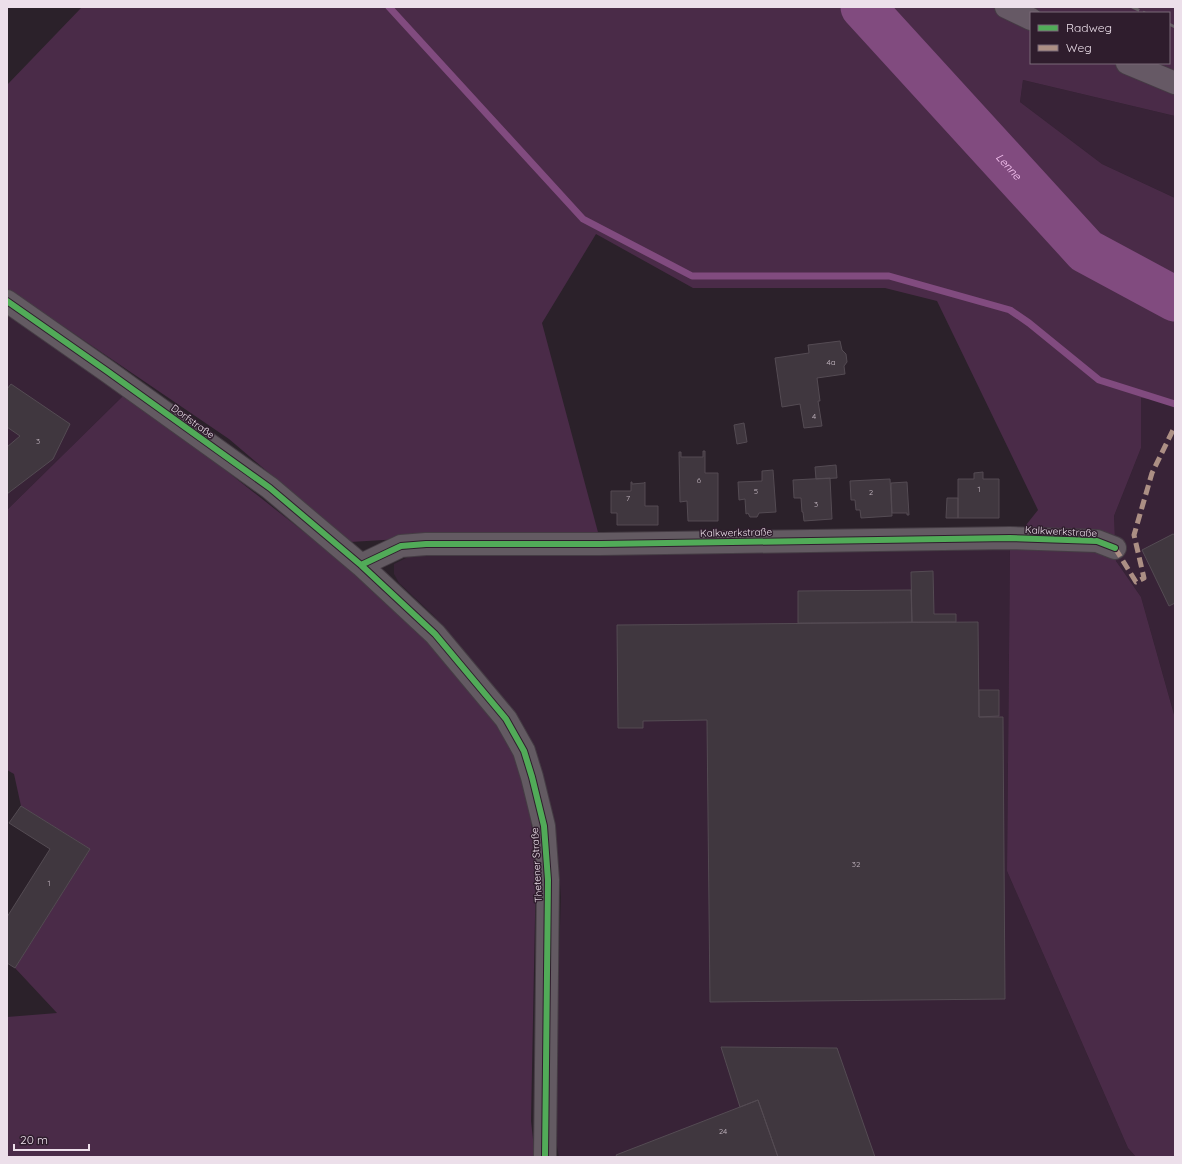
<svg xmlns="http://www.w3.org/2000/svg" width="1182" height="1164" font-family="Quicksand,sans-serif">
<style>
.built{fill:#382337}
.green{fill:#4a2b48;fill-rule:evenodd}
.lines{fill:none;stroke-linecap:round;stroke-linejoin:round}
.stream{stroke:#814b7f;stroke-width:7}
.river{stroke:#814b7f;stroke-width:45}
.building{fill:#40373f;stroke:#544b53}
.minor-casing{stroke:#453c44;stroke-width:24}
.primary-casing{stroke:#453c44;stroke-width:24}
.minor{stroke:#635a62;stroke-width:22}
.primary{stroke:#665965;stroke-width:22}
.rail{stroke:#645c63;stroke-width:3;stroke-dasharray:8 4;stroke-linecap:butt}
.quiet{stroke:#ac8f84;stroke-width:5;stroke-dasharray:10 5;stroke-linecap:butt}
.cycleway-casing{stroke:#2f1d2d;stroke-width:8}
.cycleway{stroke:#51ab58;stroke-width:6}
.labels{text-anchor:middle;stroke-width:3;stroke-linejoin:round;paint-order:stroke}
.number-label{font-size:8px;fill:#c1b5bf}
.street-label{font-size:10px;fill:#ecdfea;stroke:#2f1d2d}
.water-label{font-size:11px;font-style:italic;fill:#fbc8f6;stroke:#2f1d2d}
</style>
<rect width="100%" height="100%" fill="#2b212a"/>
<!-- built -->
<path class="built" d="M1023 80 1175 116V198L1102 164 1020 102Z
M7 312 124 395 7 510Z
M1141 398 1155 400 1175 407V718L1141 597 1116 561 1114 516 1141 448Z
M1010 545 1007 871 1128 1148 1136 1157H559L556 1141V1038L561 897 555 824 543 775 520 721 433 615 399 583 394 574V564L412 555Z"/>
<!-- green -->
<path class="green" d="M82 7H1175V116L1023 80 1020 102 1102 164 1175 198V407L1155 400 1141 398V448L1114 516 1116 561 1141 597 1175 718V1157H1136L1128 1148 1007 871 1010 545 1038 510 937 301 885 288H693L596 234 542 323 599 536H451L350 542 229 439 7 288V85ZM1031 13H1169V63H1031Z
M124 395 224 469 313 539 397 610 469 685 512 749 528 793 536 866 531 1121 535 1157H7V1017L57 1013 15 968 90 849 21 806 14 774 7 770V510Z"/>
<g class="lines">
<!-- stream -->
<path class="stream" d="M389 7 583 219 692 276H889L1010 310 1029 323 1099 380 1175 404"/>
<!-- river -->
<path class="river" id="s1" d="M863 7 1086 251 1175 299"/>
</g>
<!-- building -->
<path class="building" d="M840 341 842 350 846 354 847 362 844 366 845 374 817 378 820 401H818L822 426 804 428 800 404 782 407 775 358 809 353 808 345Z
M11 384 70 424 53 459 7 494V447L20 436 7 427V389Z
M744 423 747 442 737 444 734 425Z
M703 451H705V473H718V521H688L687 501 680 502 679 452H681V457H703Z
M836 465 837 478 816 479 815 467Z
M773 470 776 512 759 513 757 517H750L748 513 746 514 745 499 739 500 738 482 762 481V471Z
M983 472V479H999V518H958V479H974V473Z
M830 478 832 519 804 521 803 512H802L801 498H794L793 480Z
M890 479 892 516 861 518 860 510H856L855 500H851L850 481Z
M631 482H632V484L644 483 645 482V506H658V525H617V513H611V491H631Z
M907 482 909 515H907V513H892L891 483Z
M947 498H958V518H946Z
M1173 534 1175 535V603L1169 606 1142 550Z
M933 571 934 614H956V622H912L911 572Z
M911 590 912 622 798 623V591Z
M978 622 979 717H1003L1005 999 710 1002 707 720 643 721V728H618L617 625Z
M979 690H999V716L979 717Z
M21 806 90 849 15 968 7 963V917L50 849 9 823Z
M721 1047 837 1048 875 1157H778L758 1100 740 1107Z
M758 1100 778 1157H617L616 1155Z"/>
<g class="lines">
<!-- minor casing -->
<g class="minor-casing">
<path id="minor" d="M7 301 107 371 270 488 361 565 435 634 506 719 524 751 532 777 544 826 548 880 545 1157
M361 565 401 546 426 544H601L1010 538 1097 541 1115 548"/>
</g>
<!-- primary casing -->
<g class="primary-casing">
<path id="primary" d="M1006 7 1031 19
M1127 63 1175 83"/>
</g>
<!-- minor -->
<use href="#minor" class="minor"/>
<!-- primary -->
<use href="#primary" class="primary"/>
<!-- rail -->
<path class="rail" d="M1132 7 1145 13
M1169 24 1175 27"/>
<!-- quiet -->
<path class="quiet" d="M1115 548 1136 582 1144 578 1134 535 1152 473 1175 426"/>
<!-- cycleway casing -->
<g class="cycleway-casing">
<path id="cycleway" d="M7 301 107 371 270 488 361 565 435 634 506 719 524 751 532 777 544 826 548 880 545 1157
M361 565 401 546 426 544H601L1010 538 1097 541 1115 548"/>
</g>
<!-- cycleway -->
<use href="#cycleway" class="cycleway"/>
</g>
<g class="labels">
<!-- number labels -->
<g class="number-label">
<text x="831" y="365">4a</text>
<text x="814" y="419">4</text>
<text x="38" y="444">3</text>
<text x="699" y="483">6</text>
<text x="979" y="492">1</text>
<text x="756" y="494">5</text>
<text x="871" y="495">2</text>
<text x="628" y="501">7</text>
<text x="816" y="507">3</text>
<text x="856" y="867">32</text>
<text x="49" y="886">1</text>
<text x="723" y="1134">24</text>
</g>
<!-- street labels -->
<g class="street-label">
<text transform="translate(193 421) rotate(36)" y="4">Dorfstraße</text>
<text transform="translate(1061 531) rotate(3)" y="4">Kalkwerkstraße</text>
<text transform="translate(736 532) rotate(-1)" y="4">Kalkwerkstraße</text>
<text transform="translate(536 865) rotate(-93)" y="4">Thetener Straße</text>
</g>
<!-- water labels -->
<g class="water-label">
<text dy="4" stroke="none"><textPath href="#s1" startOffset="216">Lenne</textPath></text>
</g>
</g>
<!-- border -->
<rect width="1182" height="1164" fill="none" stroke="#ecdfea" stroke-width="16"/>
<!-- legend -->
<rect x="1030" y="12" width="140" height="52" fill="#2f1d2d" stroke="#7b6b79"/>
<rect x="1038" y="25" width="20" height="6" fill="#51ab58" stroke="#7b6b79"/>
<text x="1066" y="32" font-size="12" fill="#ecdfea">Radweg</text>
<rect x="1038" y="45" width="20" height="6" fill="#ac8f84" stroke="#7b6b79"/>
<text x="1066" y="52" font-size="12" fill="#ecdfea">Weg</text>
<!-- scale -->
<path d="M14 1144v6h75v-6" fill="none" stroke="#ecdfea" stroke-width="2"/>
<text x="20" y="1144" font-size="12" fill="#ecdfea" stroke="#2f1d2d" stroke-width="3" paint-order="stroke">20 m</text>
</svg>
